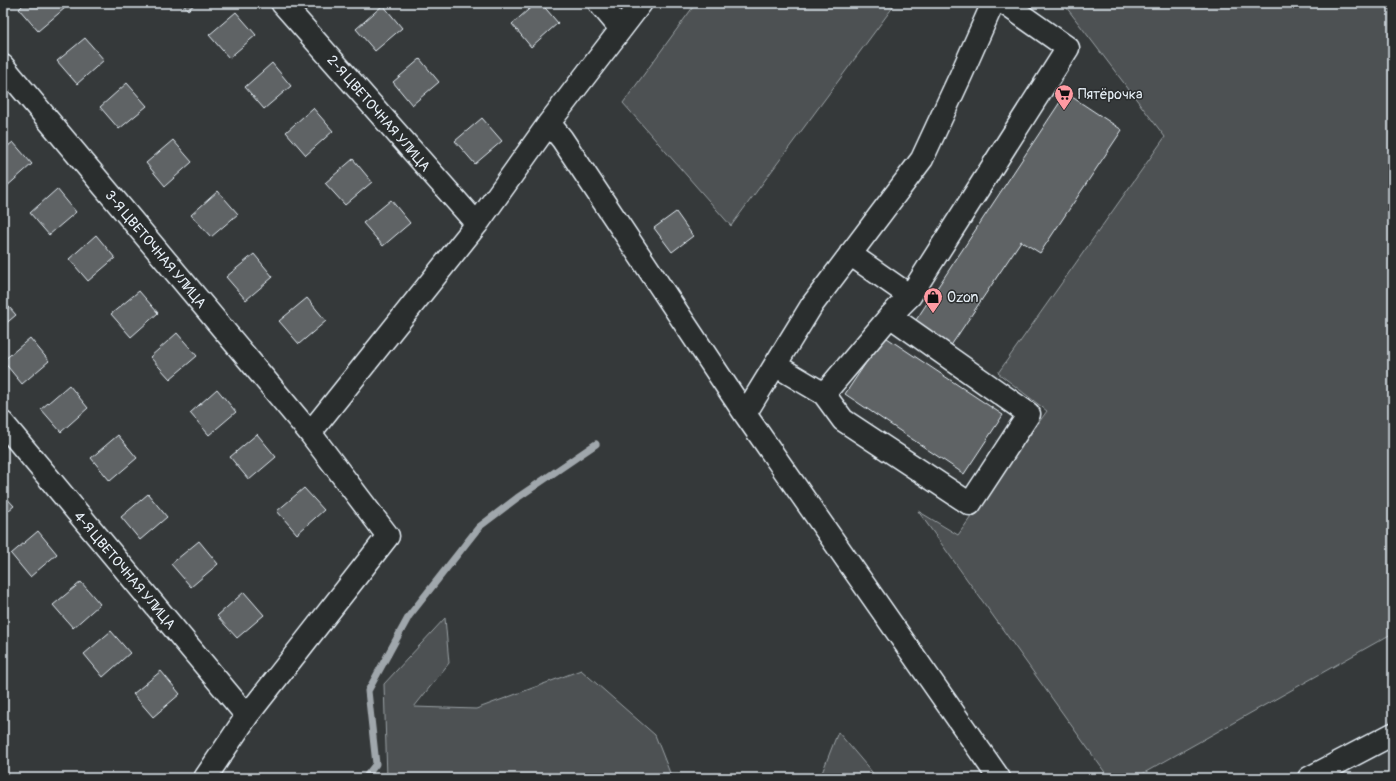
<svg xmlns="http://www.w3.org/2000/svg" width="1396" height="781" font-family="Pangolin,sans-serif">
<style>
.green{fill:#4d5152;stroke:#9aa1a5}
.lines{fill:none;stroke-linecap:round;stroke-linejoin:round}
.stream{stroke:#a0a7ac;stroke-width:7}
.building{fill:#5f6365;stroke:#e8f1f8}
.minor-casing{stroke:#e8f1f8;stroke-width:25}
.major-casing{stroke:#e8f1f8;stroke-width:25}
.minor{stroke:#2a2d2e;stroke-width:22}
.major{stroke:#2a2d2e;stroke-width:22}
.labels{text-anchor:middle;stroke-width:3;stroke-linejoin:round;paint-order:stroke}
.poi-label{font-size:14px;fill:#e8f1f8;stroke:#2a2d2e;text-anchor:start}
.street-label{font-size:14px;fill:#e8f1f8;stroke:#2a2d2e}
</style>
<rect width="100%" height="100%" fill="#35393a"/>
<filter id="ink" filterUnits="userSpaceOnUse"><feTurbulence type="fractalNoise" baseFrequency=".025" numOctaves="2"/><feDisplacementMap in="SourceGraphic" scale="8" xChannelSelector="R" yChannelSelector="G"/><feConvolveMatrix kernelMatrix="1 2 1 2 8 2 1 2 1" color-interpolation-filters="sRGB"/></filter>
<g filter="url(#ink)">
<!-- green -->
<path class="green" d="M696 3H896L731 226 623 103Z
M1063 3H1393V633L1135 778H1109L918 511 958 535 1047 411 998 373 1165 137Z
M445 618 449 663 414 707 476 709 581 670 655 735 672 778H387L384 684Z
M838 732 877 778H820Z"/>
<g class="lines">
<!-- stream -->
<path class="stream" d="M365 778 376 764 368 691 409 616 479 527 517 498 596 444"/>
</g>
<!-- building -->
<path class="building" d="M25 3H61L65 8 38 31 19 9Z
M182 3H196L188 10Z
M536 3H541L558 23 531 47 512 24Z
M383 5 402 28 375 51 356 29Z
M236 12 256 35 229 58 209 35Z
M85 38 104 60 77 84 57 61Z
M420 59 439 82 412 105 393 82Z
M272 63 291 86 264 109 245 87Z
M127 83 147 106 119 129 100 107Z
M1066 93 1122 130 1040 253 1021 241 950 347 914 323Z
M313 108 333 131 306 155 286 132Z
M482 118 502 141 475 164 455 141Z
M173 140 192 162 165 186 146 163Z
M13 142 32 164 5 188 3 185V150Z
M353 159 372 182 345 205 325 183Z
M57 189 76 212 49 235 30 213Z
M218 191 238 214 211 237 191 215Z
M391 200 410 223 383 246 363 223Z
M676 212 693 236 672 252 654 228Z
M96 235 115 258 88 281 69 259Z
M254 254 273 277 246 300 226 277Z
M139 291 158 313 131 337 111 314Z
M307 298 326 321 299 344 279 321Z
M3 300 16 315 3 326Z
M177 333 197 356 170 379 150 357Z
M884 336 1003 415 964 474 845 394Z
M30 338 49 361 22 384 3 361Z
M69 385 88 408 61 432 41 409Z
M217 389 236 412 209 435 190 413Z
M257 434 276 457 249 480 230 457Z
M118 435 137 458 110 481 91 458Z
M304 488 324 510 297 534 277 511Z
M3 494 14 506 3 515Z
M148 494 167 517 140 540 121 517Z
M38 531 57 554 30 577 11 554Z
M199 541 218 564 191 587 171 564Z
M81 582 100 604 73 628 53 605Z
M244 592 264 615 237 638 217 616Z
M111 631 130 653 103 677 84 654Z
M161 671 180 694 153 717 133 694Z"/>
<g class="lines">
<!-- minor casing -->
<g class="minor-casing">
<path id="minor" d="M282 3 477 224
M599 3 621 29
M3 66 310 433 388 536 247 716 205 778
M549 123 562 139 745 414 999 778
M850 254 910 296
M775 365 824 394 890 316 910 296 1068 48 1004 3
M824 394 843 420 970 504 1029 414 890 316
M745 414 812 305 922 159 961 75 993 3
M3 423 247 716
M310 433 477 224 549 123 641 3"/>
</g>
<!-- major casing -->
<g class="major-casing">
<path id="major" d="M1309 778 1393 734"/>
</g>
<!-- minor -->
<use href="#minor" class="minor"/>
<!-- major -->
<use href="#major" class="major"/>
</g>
</g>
<!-- icons -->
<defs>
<g id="supermarket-pin" transform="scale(1)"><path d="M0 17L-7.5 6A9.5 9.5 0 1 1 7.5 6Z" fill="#ff9aa2" stroke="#2a2d2e"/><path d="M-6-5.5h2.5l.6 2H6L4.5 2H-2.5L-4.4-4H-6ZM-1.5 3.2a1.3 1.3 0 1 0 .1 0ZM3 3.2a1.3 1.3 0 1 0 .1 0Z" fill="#111"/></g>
<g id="shop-pin" transform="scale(1)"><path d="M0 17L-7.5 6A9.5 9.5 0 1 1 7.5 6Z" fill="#ff9aa2" stroke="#2a2d2e"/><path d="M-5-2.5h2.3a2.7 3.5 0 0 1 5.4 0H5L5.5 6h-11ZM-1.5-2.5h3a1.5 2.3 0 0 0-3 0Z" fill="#111"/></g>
</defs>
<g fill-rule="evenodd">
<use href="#supermarket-pin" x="1064" y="94"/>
<use href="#shop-pin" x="933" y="297"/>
</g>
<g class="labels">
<!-- poi labels -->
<g class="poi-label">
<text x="1078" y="99">Пятёрочка</text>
<text x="947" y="302">Ozon</text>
</g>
<!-- street labels -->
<g class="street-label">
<text transform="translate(379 113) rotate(49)" y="5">2-Я ЦВЕТОЧНАЯ УЛИЦА</text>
<text transform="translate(156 249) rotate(50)" y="5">3-Я ЦВЕТОЧНАЯ УЛИЦА</text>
<text transform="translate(125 570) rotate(50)" y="5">4-Я ЦВЕТОЧНАЯ УЛИЦА</text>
</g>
</g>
<!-- margin -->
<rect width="1396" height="781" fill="none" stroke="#2a2d2e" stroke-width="16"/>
<rect x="8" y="8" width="1380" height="765" fill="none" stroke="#e8f1f8" stroke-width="1.5" filter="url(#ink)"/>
</svg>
